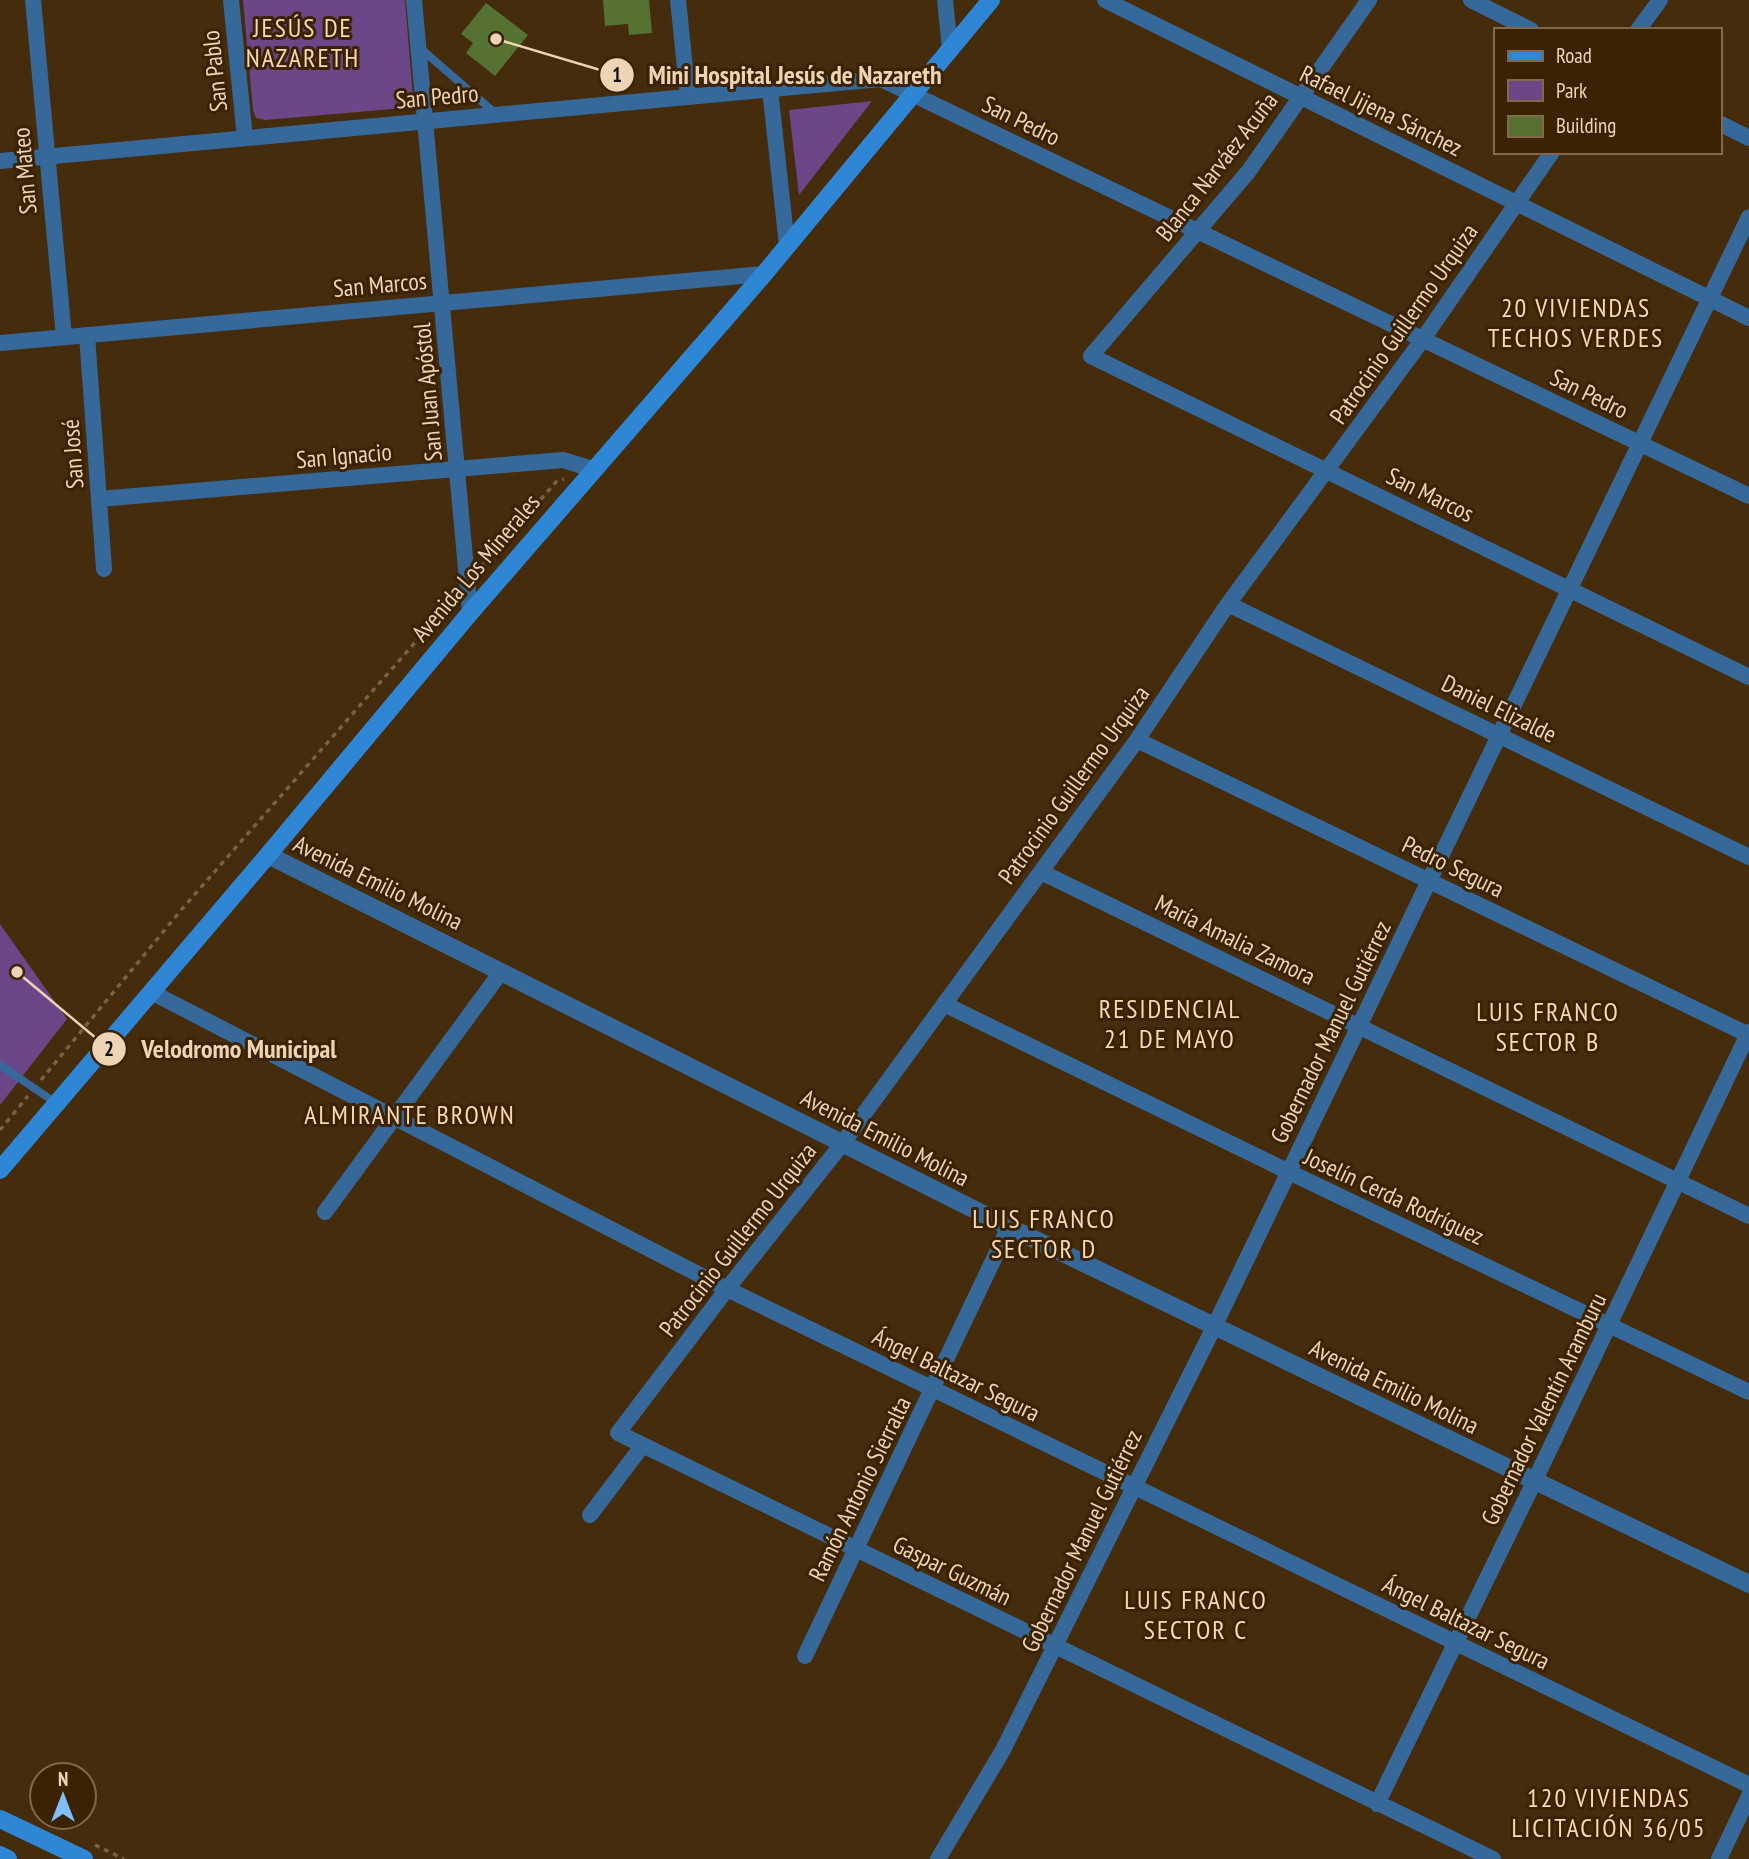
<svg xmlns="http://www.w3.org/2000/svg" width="1749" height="1859" font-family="'PT Sans Narrow',sans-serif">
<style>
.green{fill:#6c4788}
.building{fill:#557232}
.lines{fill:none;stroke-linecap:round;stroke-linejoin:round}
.path{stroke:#7a6142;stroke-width:3.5;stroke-dasharray:5 5;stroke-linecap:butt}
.service{stroke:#36699a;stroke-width:8}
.minor{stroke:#36699a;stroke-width:16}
.tertiary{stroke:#36699a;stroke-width:18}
.secondary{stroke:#2e86d4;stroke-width:18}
.labels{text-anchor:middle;stroke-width:6;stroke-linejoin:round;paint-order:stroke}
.street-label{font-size:24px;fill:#eed4b7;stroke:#3a2202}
.neighbourhood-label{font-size:26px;letter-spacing:2px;fill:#f8d8b5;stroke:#3a2202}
.leader{fill:none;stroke:#eed4b7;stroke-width:2.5}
.callout-dot{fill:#eed4b7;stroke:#3a2202;stroke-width:2.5}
.mark-label{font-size:21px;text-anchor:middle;font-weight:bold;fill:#111}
.callout-label{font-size:26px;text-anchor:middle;font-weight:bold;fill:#eed4b7;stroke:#3a2202;stroke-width:6;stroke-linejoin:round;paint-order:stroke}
</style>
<rect width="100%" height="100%" fill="#442c0c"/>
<!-- green -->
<path class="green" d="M243 0H405L413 97 411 105 404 108 265 120 256 118 253 110Z
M872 101 799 195 789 110Z
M0 924 67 1019 0 1105Z"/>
<!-- building -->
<path class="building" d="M603 0H649L652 33 629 35 628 24 605 26Z
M486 3 528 35 495 76 466 53 473 43 461 34Z"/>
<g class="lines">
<!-- path -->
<path class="path" d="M481 567 556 482 564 479
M41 1080 182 909 453 599
M0 1130 28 1096
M95 1845 124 1859"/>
<!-- service -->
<path class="service" d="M420 48 495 113
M0 1065 56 1103"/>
<!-- minor -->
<path class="minor" d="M33 0 64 337
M231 0 245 138
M414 0 470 613
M678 0 688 97
M945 0 950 49
M1105 0 1749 318
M1369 0 1248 172 1091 356 1749 677
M1471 0 1531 30
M1638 30 1660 0
M770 89 787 246
M1719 123 1749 138
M0 161 881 79 1749 496
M87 335 104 569
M0 343 764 274
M99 499 563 460 592 469
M1228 604 1749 857
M1137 740 1749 1035
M1041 872 1749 1216
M151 992 727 1289 1749 1785
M944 1004 1289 1172 1749 1392
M325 1212 501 972
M590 1515 643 1445
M805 1656 1009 1227
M1377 1804 1534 1482 1749 1032
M938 1859 1003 1750 1214 1327 1749 217
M1493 1859 618 1433 727 1289 842 1144 1137 740 1228 604 1423 339 1552 152
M1719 1859 1749 1796"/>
<!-- tertiary -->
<path class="tertiary" d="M268 855 1009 1227 1749 1584"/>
<!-- secondary -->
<path class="secondary" d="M0 1170 268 855 470 613 764 274 991 0
M0 1819 84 1859
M0 1855 8 1859"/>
</g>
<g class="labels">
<!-- street labels -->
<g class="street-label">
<text transform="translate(215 71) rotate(-96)" y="8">San Pablo</text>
<text transform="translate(437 97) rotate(-5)" y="8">San Pedro</text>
<text transform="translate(1381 111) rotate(26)" y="8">Rafael Jijena Sánchez</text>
<text transform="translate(1021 121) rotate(26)" y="8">San Pedro</text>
<text transform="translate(1217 167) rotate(-52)" y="8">Blanca Narváez Acuña</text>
<text transform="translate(25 171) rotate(-95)" y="8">San Mateo</text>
<text transform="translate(380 285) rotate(-5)" y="8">San Marcos</text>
<text transform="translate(1404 324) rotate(-55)" y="8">Patrocinio Guillermo Urquiza</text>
<text transform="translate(428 392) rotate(-95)" y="8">San Juan Apóstol</text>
<text transform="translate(1589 394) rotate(26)" y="8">San Pedro</text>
<text transform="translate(73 454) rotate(-94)" y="8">San José</text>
<text transform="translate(344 456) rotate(-5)" y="8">San Ignacio</text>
<text transform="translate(1430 495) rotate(26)" y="8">San Marcos</text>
<text transform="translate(476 568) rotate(-50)" y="8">Avenida Los Minerales</text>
<text transform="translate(1499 709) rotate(26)" y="8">Daniel Elizalde</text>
<text transform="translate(1074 785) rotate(-54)" y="8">Patrocinio Guillermo Urquiza</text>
<text transform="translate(1453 867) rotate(26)" y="8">Pedro Segura</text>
<text transform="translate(378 883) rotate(26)" y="8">Avenida Emilio Molina</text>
<text transform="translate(1235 940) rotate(26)" y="8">María Amalia Zamora</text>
<text transform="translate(1331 1032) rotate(-64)" y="8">Gobernador Manuel Gutiérrez</text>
<text transform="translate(885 1138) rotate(27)" y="8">Avenida Emilio Molina</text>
<text transform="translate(1394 1197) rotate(25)" y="8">Joselín Cerda Rodríguez</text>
<text transform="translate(738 1240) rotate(-52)" y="8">Patrocinio Guillermo Urquiza</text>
<text transform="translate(956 1375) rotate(26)" y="8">Ángel Baltazar Segura</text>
<text transform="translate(1394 1387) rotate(26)" y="8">Avenida Emilio Molina</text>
<text transform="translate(1544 1409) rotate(-64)" y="8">Gobernador Valentín Aramburu</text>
<text transform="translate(860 1489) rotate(-64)" y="8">Ramón Antonio Sierralta</text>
<text transform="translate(1082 1541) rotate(-64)" y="8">Gobernador Manuel Gutiérrez</text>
<text transform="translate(952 1571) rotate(26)" y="8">Gaspar Guzmán</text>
<text transform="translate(1466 1623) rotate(26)" y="8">Ángel Baltazar Segura</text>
</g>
<!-- neighbourhood labels -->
<g class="neighbourhood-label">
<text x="303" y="37">JESÚS DE<tspan x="303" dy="30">NAZARETH</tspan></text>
<text x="1576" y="317">20 VIVIENDAS<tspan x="1576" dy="30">TECHOS VERDES</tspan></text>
<text x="1170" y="1018">RESIDENCIAL<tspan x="1170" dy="30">21 DE MAYO</tspan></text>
<text x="1548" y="1021">LUIS FRANCO<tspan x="1548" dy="30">SECTOR B</tspan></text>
<text x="410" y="1124">ALMIRANTE BROWN</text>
<text x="1044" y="1228">LUIS FRANCO<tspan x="1044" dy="30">SECTOR D</tspan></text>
<text x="1196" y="1609">LUIS FRANCO<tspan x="1196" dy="30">SECTOR C</tspan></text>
<text x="1609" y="1807">120 VIVIENDAS<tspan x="1609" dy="30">LICITACIÓN 36/05</tspan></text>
</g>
</g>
<!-- callouts -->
<path class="leader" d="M496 39L617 75M17 972L109 1049"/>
<g class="callout-dot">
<circle cx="496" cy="39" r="7"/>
<circle cx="17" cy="972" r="7"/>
<circle cx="617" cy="75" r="18"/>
<circle cx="109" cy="1049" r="18"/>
</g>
<g class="mark-label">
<text x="617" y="82">1</text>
<text x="109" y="1056">2</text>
</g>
<g class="callout-label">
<text x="795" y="84">Mini Hospital Jesús de Nazareth</text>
<text x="239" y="1058">Velodromo Municipal</text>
</g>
<!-- legend -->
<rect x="1494" y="28" width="228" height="126" fill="#3a2202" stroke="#82694a" stroke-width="2"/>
<rect x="1508" y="51" width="35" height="10" fill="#2e86d4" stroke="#82694a" stroke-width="2"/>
<text x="1556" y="63" font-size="21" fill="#eed4b7">Road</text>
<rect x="1508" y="80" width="35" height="21" fill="#6c4788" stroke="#82694a" stroke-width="2"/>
<text x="1556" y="98" font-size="21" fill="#eed4b7">Park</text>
<rect x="1508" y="116" width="35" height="21" fill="#557232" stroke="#82694a" stroke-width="2"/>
<text x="1556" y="133" font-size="21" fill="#eed4b7">Building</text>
<!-- north arrow -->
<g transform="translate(63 1796)"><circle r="33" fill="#3a2202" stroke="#82694a" stroke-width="2"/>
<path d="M0-5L12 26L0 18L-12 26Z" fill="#80bdfa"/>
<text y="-10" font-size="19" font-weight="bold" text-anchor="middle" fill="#eed4b7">N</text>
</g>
</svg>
